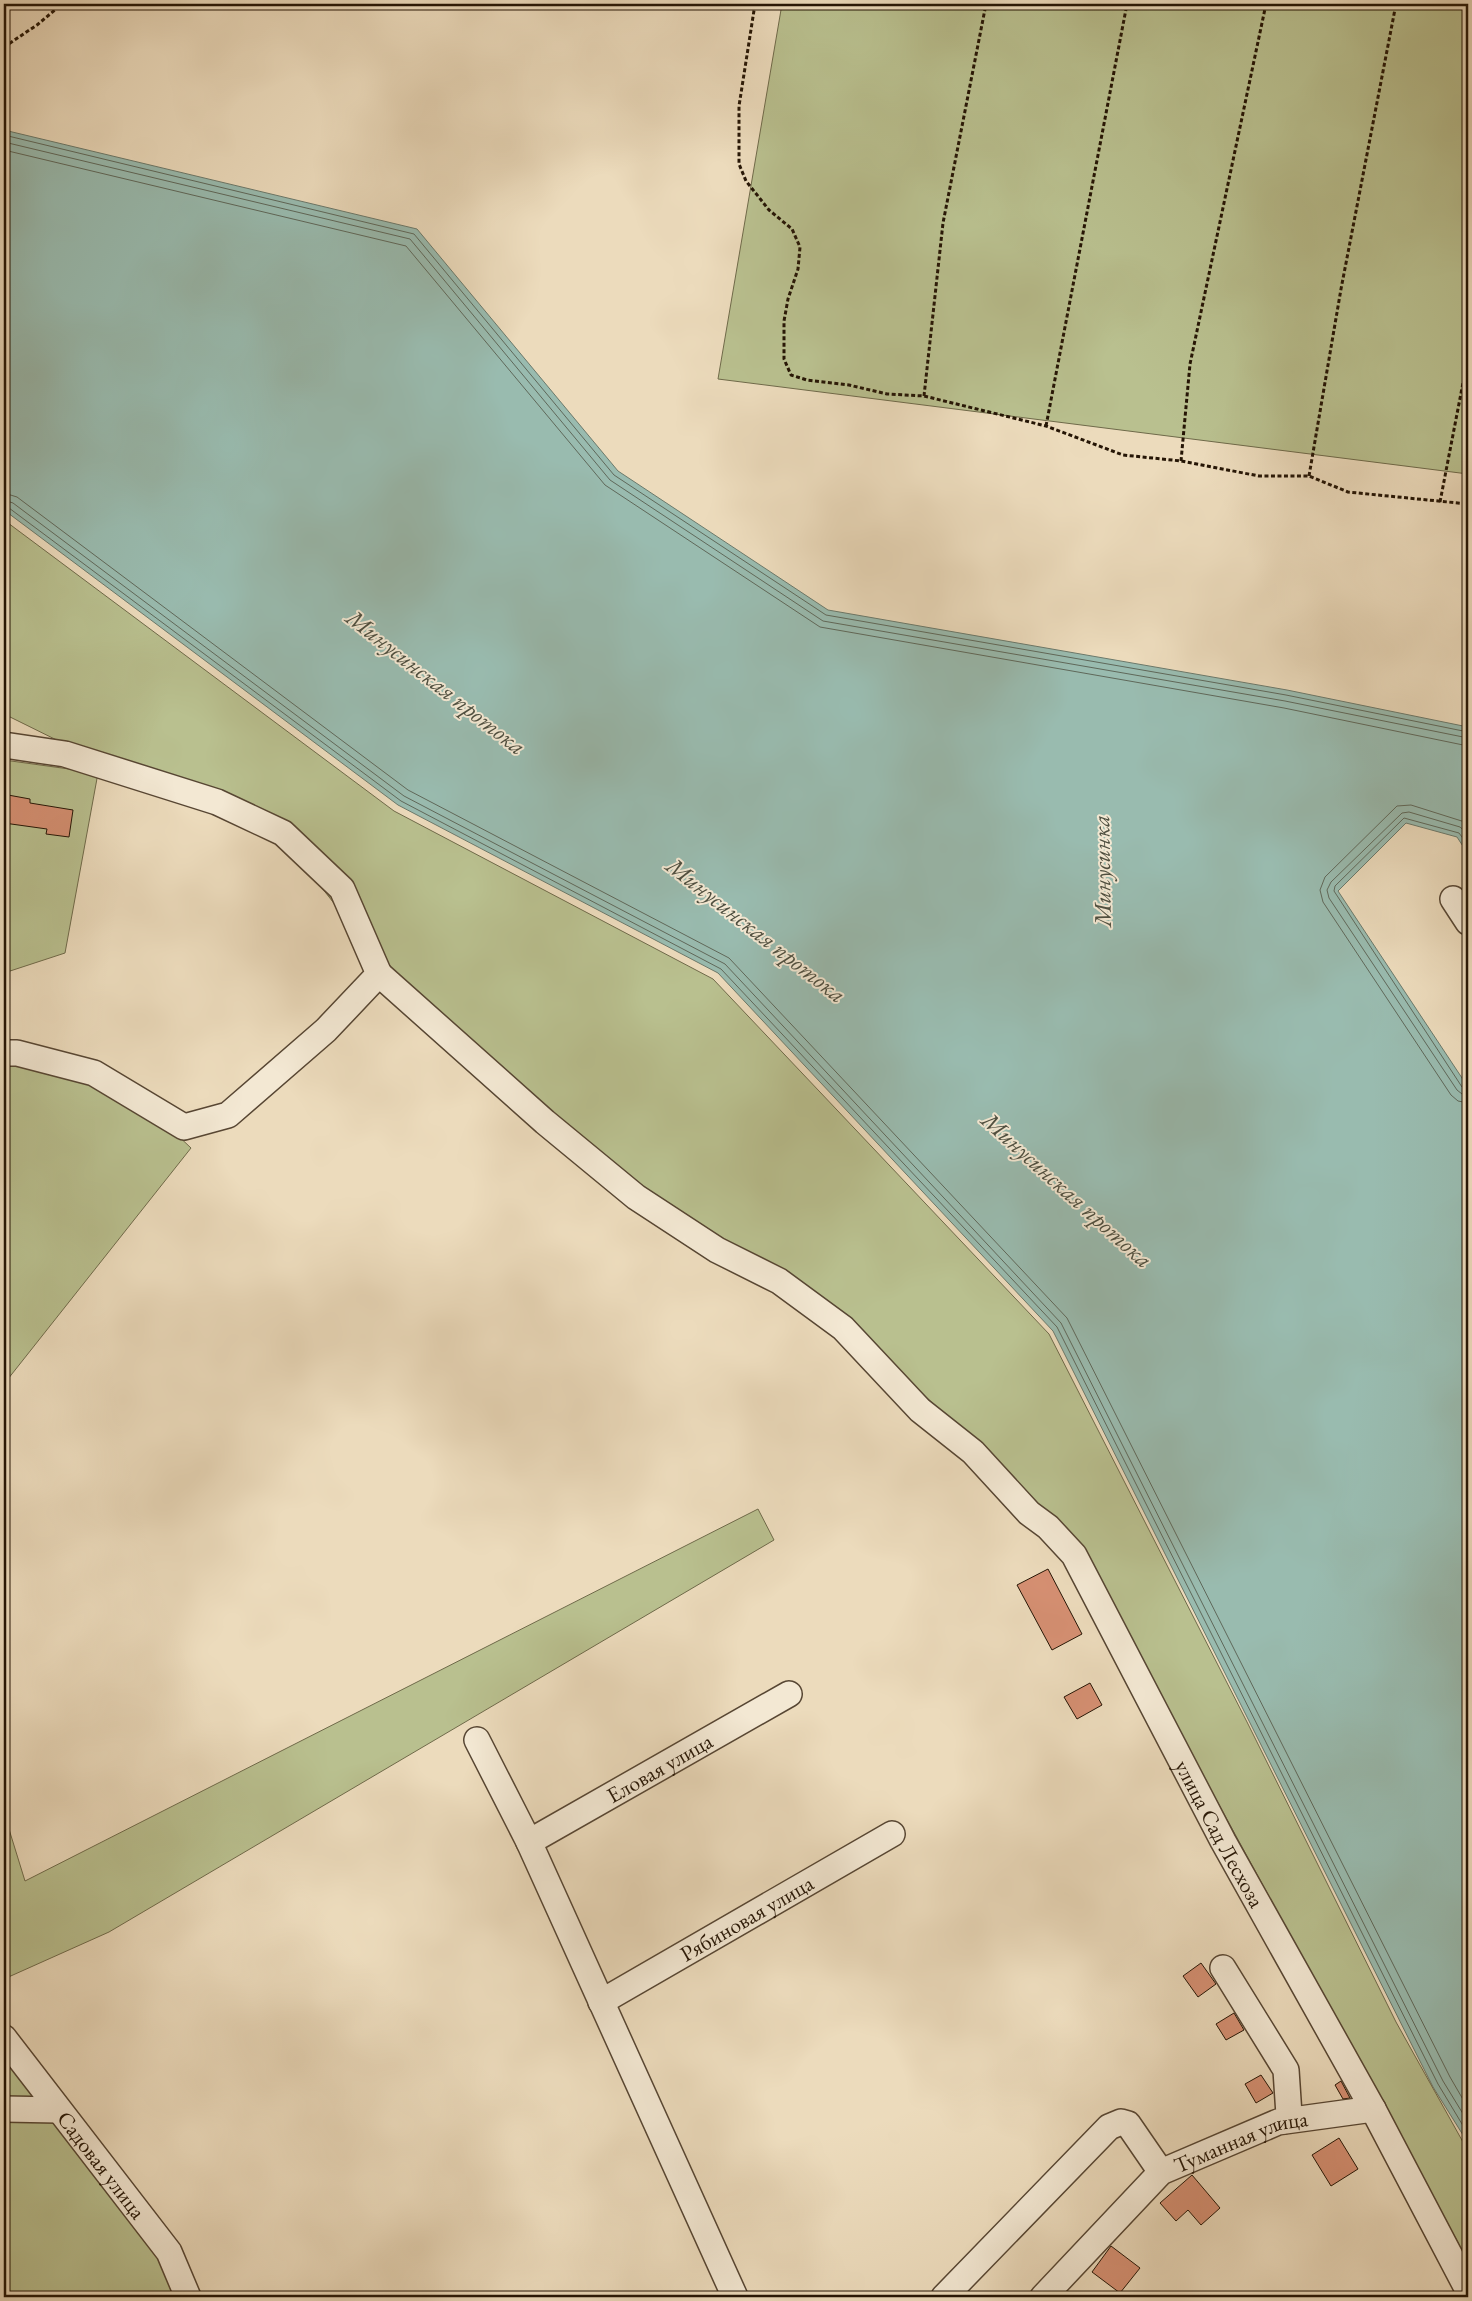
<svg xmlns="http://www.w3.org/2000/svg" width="1472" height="2301" font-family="'EB Garamond',serif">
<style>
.green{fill:#b9c08f;stroke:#6f6a4a}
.water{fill:#99bbaf;stroke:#6b796b}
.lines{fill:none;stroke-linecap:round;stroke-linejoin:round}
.shore{stroke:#5f685a;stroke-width:1}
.building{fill:#d69073;stroke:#251505}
.minor-casing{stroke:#574633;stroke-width:28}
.path{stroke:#251505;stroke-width:3;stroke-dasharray:4 2.5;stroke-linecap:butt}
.minor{stroke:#f3e8d3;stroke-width:25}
.labels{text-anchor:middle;stroke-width:4;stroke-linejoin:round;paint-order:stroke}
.street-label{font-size:22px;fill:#251505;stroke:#f3e8d3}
.water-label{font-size:24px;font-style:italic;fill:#4e4f40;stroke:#f3e8d3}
</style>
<rect width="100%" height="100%" fill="#ecdbbc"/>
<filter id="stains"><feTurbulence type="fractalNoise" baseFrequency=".004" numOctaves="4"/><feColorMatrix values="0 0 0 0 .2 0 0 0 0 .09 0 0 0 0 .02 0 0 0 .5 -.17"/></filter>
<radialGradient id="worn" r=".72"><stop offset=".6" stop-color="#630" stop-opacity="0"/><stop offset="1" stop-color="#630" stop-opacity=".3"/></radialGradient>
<!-- green -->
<path class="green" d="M782 4H1468V474L718 379Z
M4 520 394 811 713 979 1049 1334 1247 1722 1396 2022 1468 2151V2261L1081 1552 997 1464 814 1291 683 1220 525 1099 388 972 285 841 85 754 4 714Z
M4 760 98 773 65 953 4 973Z
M4 1063 136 1096 191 1148 4 1384Z
M758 1509 774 1540 109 1932 4 1979V1813L25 1881Z
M4 2056 160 2256 175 2297H4Z"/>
<!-- water -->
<path class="water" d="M4 130 417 229 618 471 828 610 1287 690 1468 727V854L1457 837 1406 823 1338 891 1468 1087V2143L1433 2087 1053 1331 718 973 398 805 4 510Z"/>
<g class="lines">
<!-- shore -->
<path class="shore" d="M4 135 414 234 614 475 826 615 1286 695 1468 732
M4 142 410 239 610 480 823 621 1285 701 1468 738
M4 150 406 246 605 485 820 627 1284 708 1468 746
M4 493 17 497 408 790 729 958 1067 1318 1450 2077 1468 2108
M4 500 13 503 404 796 725 964 1061 1323 1443 2081 1468 2122
M4 506 9 508 401 801 721 969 1057 1327 1438 2084 1468 2134
M1468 823 1411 805 1397 806 1325 877 1320 890 1323 902 1451 1095 1458 1101 1468 1103
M1468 834 1460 827 1409 812 1402 813 1331 882 1327 890 1329 898 1457 1090 1462 1094 1468 1096
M1468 845 1459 833 1404 818 1335 886 1334 891 1462 1087 1468 1089"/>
</g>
<!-- building -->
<path class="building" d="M8 795 30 799V803L73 810 69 837 46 834 47 829 4 823Z
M1048 1569 1082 1634 1052 1650 1017 1585Z
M1090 1683 1102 1705 1077 1719 1064 1697Z
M1201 1963 1216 1984 1198 1997 1183 1976Z
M1234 2013 1244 2030 1226 2040 1216 2024Z
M1261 2075 1273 2093 1256 2103 1245 2084Z
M1341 2081 1350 2098 1343 2099 1335 2085Z
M1339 2138 1358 2169 1331 2186 1312 2155Z
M1192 2175 1220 2208 1201 2225 1188 2210 1176 2221 1160 2203Z
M1111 2246 1140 2268 1120 2293 1092 2272Z"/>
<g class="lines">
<!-- minor casing -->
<g class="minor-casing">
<g id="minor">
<path d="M4 745 65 754 217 802 283 833 342 889 379 974 326 1030 228 1115 184 1127 94 1073 17 1053H4"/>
<path d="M1453 899 1468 922"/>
<path id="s1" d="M379 974 545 1122 636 1197 717 1250 779 1281 843 1328 920 1410 973 1452 1029 1513 1048 1527 1074 1555 1223 1841 1373 2109 1468 2290"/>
<path d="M477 1740 529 1842 735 2297"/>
<path id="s2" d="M529 1842 789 1694"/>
<path d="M1223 1968 1286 2070 1289 2115 1283 2121"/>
<path id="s3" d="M601 2002 892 1834"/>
<path id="s4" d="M4 2038 169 2252 188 2297"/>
<path d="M4 2109 58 2110"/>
<path d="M944 2297 1109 2127 1121 2122 1128 2124 1161 2172"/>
<path id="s5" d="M1043 2297 1161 2172 1278 2122 1373 2109"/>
</g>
</g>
<!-- path -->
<path class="path" d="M755 4 739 106V164L746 181 769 210 792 229 800 247 798 269 788 299 784 321V359L791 375 807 380 849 385 887 394 924 396 1046 426 1123 455 1181 461 1259 476H1309L1348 492 1468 504
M4 47 37 25 62 4
M924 396 943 223 986 4
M1046 426 1127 4
M1181 461 1190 364 1266 4
M1309 476 1341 289 1396 4
M1440 502 1468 357"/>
<!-- minor -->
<use href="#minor" class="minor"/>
</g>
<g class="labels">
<!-- street labels -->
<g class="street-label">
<text dy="8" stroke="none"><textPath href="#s2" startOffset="150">Еловая улица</textPath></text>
<text dy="8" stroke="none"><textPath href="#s1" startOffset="1225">улица Сад Лесхоза</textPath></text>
<text dy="8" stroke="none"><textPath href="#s3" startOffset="168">Рябиновая улица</textPath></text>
<text dy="8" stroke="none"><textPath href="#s5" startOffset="258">Туманная улица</textPath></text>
<text dy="8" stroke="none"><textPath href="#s4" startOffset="160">Садовая улица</textPath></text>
</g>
<!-- water labels -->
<g class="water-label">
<text transform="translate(436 682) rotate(38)" y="8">Минусинская протока</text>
<text transform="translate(1102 871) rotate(-91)" y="8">Минусинка</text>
<text transform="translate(756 930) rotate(38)" y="8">Минусинская протока</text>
<text transform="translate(1067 1190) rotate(42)" y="8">Минусинская протока</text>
</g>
</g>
<!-- margin -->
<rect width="1472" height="2301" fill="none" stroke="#ecdbbc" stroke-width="20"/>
<rect x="5" y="5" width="1462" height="2291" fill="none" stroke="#251505" stroke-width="2.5"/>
<rect x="10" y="10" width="1452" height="2281" fill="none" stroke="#251505"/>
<rect width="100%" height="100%" filter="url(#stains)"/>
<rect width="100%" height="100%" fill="url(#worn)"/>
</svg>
